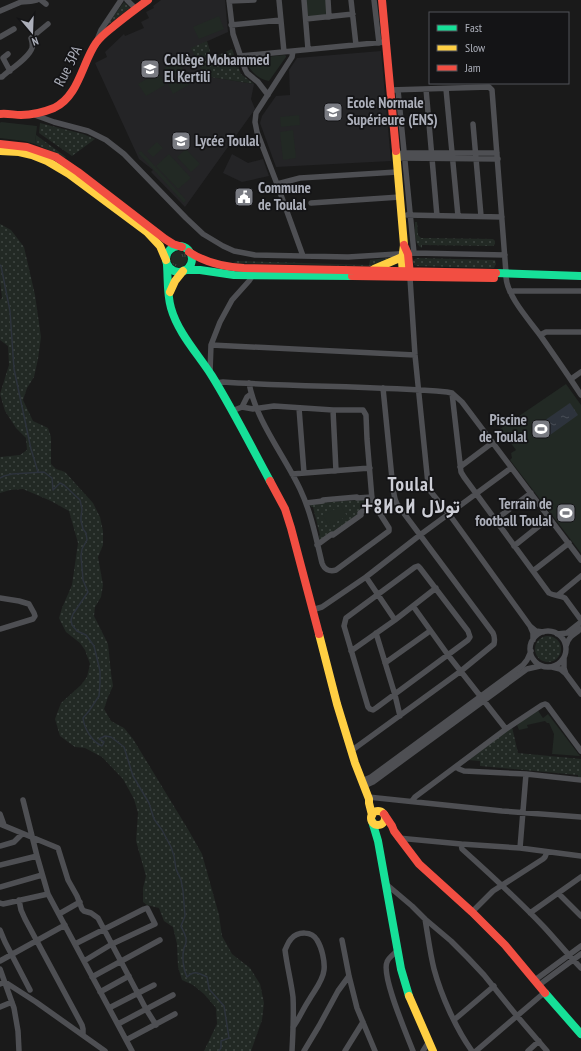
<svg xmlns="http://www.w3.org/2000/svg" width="581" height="1051" font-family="'PT Sans Narrow',Vazirmatn,'Noto Sans Tifinagh',sans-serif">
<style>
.built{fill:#242426}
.grass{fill:url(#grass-dots)}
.park{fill:url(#park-tufts)}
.garden{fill:#222924}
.water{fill:url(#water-ripples)}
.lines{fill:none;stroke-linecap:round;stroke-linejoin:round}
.stream{stroke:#2d333c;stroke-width:1.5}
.street{stroke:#4e4f53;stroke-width:5.5}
.fast{stroke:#16e098;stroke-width:8}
.slow{stroke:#ffcf43;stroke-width:8}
.jam{stroke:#f24e42;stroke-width:8}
.labels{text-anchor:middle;stroke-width:3.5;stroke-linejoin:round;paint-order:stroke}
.poi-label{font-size:15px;font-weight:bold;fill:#acafba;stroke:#141416;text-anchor:start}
.street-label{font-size:15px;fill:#acafba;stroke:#141416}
.district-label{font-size:19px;font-weight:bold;letter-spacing:1px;fill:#cdced6;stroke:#141416}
</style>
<defs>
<pattern id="grass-dots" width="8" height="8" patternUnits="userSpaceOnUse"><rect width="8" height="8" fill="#222924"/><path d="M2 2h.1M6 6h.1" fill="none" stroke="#3f4642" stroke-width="1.8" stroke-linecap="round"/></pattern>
<pattern id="park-tufts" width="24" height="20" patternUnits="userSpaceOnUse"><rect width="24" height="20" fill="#222924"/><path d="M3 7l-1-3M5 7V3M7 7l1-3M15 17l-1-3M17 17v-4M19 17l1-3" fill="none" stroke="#3f4642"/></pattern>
<pattern id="water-ripples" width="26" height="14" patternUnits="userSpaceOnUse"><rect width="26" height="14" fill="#2d333c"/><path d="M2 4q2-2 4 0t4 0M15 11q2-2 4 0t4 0" fill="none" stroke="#494e56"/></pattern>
</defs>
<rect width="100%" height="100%" fill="#1a1a1a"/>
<!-- built -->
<path class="built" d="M161 0H225L228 32 192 48 204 76 254 84 251 99 255 109 185 207 151 172 153 170 139 159 95 63 107 57 105 52 124 34 125 36 144 28 141 22 149 18 146 12 154 8 153 6Z
M381 51 391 161 276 167 260 123 262 116 276 96 290 95 289 70 297 58Z
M232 154 248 163 263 159 269 176 242 182 223 173Z"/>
<!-- grass -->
<path class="grass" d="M124 2 130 8 108 25H107Z
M207 41 212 58 232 49 241 74 254 84 204 76 191 48Z
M40 123 83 134 95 139 72 156 39 133Z
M36 135 66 157 65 158 51 151 35 144Z
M415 222H417L418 235 421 238 493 239 495 241V244L493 246 422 245V248C413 244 415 230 415 222Z
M0 224 11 230 24 247 35 295 41 337 38 359 34 377 27 388 23 400 33 421 48 428 51 437V464L56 469 65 472 93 503 100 517 103 531V545L98 557 103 585 101 597 95 607 94 616 108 644 111 673 113 686 108 697 104 709 111 721 124 728 133 739 189 831 202 854 219 915 222 936 232 954 250 968 260 984 264 1003 262 1020 251 1051H204L217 1024 216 1008 204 994 193 985 182 980 178 967 177 944 173 927 164 921 159 908 147 905 143 902V888L146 876 136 841 138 813 134 799 123 779 102 757 85 748 75 747 60 736 55 719 61 703 81 685 87 677 90 664 85 650 80 643 66 632 59 618 62 608 72 585 78 543 69 511 51 501 23 489 10 490 0 493V457L20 455 27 450 26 438 16 428 5 411 0 394 9 365 8 346 0 340V300L2 298 0 281Z
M397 257 376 265 370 266 233 263 237 261 369 265 370 260Z
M417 258 494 260H495L496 264 494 268 417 266 414 265 413 262V260Z
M368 499 369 505 359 514 320 541 319 536 320 535 313 507H311L310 504Z
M535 649a13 13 0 1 1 26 0a13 13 0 1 1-26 0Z
M512 727 518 753 581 759V778H578V775L480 766V761L468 760Z"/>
<!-- park -->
<path class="park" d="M171 259a8 8 0 1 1 16 0a8 8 0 1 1-16 0Z"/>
<!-- garden -->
<path class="garden" d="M306 0H326L327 15 308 17Z
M219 16 224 29 199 39 193 27Z
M285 55 286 56V57L269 81C258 79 250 71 246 61L248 59Z
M179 62 183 70 168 76 164 68Z
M158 72 165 85 146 96 138 84Z
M185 75 190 84 173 94 168 84Z
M299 115 300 125 281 127 280 117Z
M1 122 37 126 35 144 24 141 0 138V123Z
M293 130 296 158 283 160 280 132Z
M157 142 163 148 153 157 147 151Z
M186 149 200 164 191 172 177 157Z
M141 151 186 200 184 203 138 153Z
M169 154 191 178 178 189 156 166Z
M566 384 581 405V553L510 460 512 458 511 453 516 450 500 429Z
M341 506 347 516 329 526 323 515Z
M537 709 543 718 548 714 580 756 552 754 554 734 549 723H547L545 721 527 725 528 728 519 730 517 725Z"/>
<!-- water -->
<path class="water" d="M570 403 578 415 550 435 541 423Z"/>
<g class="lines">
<!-- stream -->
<path class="stream" d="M0 265 1 266 10 311 14 369 31 449 38 472
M0 478 4 476 12 474 44 472 52 478 53 490 60 483 64 485 80 500 82 509 81 517V521L83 529 86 533 87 540 82 549 81 556 83 580 88 592 73 614 71 620 72 625 77 631 86 635 94 646 100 671V683L99 696 89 711 83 718C84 728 92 742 102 746L104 742 99 739 105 736 111 737 124 747 133 776 149 803 154 819 162 830 171 847 174 856 176 869 181 880 183 891 185 916 181 926C183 931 187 937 186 942 186 944 185 946 184 948 182 957 183 969 187 977 195 970 198 973 207 977L209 989 224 1006 229 1038 221 1041V1048L219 1051"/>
<!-- street -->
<path class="street" d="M41 0 46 4
M127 0 136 9
M229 0 233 34 245 69 247 73 258 82 268 95
M279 0 284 52
M304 0 308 49
M328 0 329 17
M351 0 356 45
M374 0 379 43
M229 1 254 0
M0 11C7 8 14 5 21 2 27 1 32 2 37 0
M306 19 353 14
M231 25 281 20
M0 37 14 29
M97 40 101 30 121 0
M293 51 292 57 256 113 255 122 257 132 277 184 303 256
M8 54 3 58 10 71
M240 56 385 42
M0 77H2C9 70 29 58 32 48 33 44 32 42 31 38L48 24
M426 89 437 216
M446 89 458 216
M390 90 489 87 492 90 506 273
M398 90 414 253
M32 114 54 122 88 131 106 140 124 154 186 218 203 234 223 246 234 251 255 255 348 257 414 253 505 255
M473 124 481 216
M402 153H497
M400 158 498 159
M277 184 300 178 397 172
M311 203 400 197
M407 215 502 217
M506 277C507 296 529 320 540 335 554 355 568 375 581 395
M410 278 415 355 428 484 431 492 449 514 530 626
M510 292 514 291H581
M540 335 546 332H581
M211 345 415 355
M210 372 211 345 220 322 232 300 249 281 253 275
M571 379 581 372
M216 383 223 382C297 387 373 386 447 392L452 393 462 402 581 560
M452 393 461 472 464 477 549 593C554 596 560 595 565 598L581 620
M242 407 247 397 251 394
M299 408 304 473
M333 410 336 471
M232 411 242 407 253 409 274 406 333 410H363L366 415 367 439 372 499 375 506 389 528V531L336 570C329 572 324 569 322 563 316 538 311 512 300 489 284 455 256 421 249 383
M460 467 492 443
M292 474 370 468
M306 503 323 501V500L357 497V498L372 497
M495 520 531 493
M317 545 332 534 333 535 361 515 360 513 374 503
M514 546 549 518
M418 566 420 568 468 631 470 637 468 640 376 708 373 710 370 709 368 707 344 626 346 618 415 567Z
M533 571 569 543
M366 577 395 620
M558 595 581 576
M0 598 19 601 29 604 34 613 35 616 33 619 0 629
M413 606 448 655 506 729
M312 610 322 607 366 577 420 535 511 468
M530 649a18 18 0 1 1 36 0a18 18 0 1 1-36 0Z
M376 633 395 695 400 716
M557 634 567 633 581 622
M533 640V633L530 626 536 631 543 632
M566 646C568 637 574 634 581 629
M351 651 395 620 436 588
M385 663 430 631
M552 667 560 669 566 674 564 668V658
M566 674 581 694
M351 751 461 671 494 644C495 639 495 637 493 633L397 504 395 499 393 489 383 388
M456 767 459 769 464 771 526 774 581 780
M362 781 371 777 523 665 527 660 531 651
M364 786 373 782 527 669 540 666
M368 797 502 811 581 817
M23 800 37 856 48 894 132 1051
M412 801 415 797 506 729 542 705 545 704 547 705 581 751
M0 814 4 825
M0 824 58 848 68 880 77 896 82 909 84 911 91 913 98 918 146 1009 156 1025
M398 838 461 844 520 848 581 856
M461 844 462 849C490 874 518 900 544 927 557 941 568 955 581 968
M0 846 14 842 22 834
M520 848 526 774
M0 865 37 856
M386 884 412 906 425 919 451 941 468 958 484 975 517 1016 547 1051
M0 887 42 875
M559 894 581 916
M19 900 21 910 25 919 82 1025 83 1029V1035
M0 903 3 904 48 894
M472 912 493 891 543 859 545 857 547 852
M530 913 581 877
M59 914 80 902
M425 919C428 936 430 953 434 969 441 995 456 1029 472 1051
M0 930 5 942 30 990
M342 940 349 976 357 1008 375 1051
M75 944 144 909 147 908 155 924 112 944 84 961
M397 951C394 954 389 957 387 962 381 976 407 1035 413 1051
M0 961 65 925
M0 969 14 1008 18 1031 19 1051
M92 977 160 940
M535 980 581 946
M0 984 5 982 36 1002 105 1051
M539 985 581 954
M100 992 129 976
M0 1007 12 1002
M109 1008 154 985
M454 1020 494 986
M118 1024 173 995
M126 1040 175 1014
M292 1051C293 1033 294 1015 293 997 291 981 287 966 285 950 287 946 288 942 291 939 298 931 312 931 317 940 322 948 325 962 324 970 323 981 314 991 309 1000 303 1009 299 1019 293 1027
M304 1051 319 1026 338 991 349 976
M345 1051 363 1022
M423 1051 428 1043
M476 1051 545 992
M528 1051 539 1041"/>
<!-- fast -->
<path class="fast" d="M166 259a13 13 0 1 1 26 0a13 13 0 1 1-26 0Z
M167 265C168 279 167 294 171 308 178 333 198 354 212 376 233 410 251 446 270 481
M185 270H200L234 275 352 276
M496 273 581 276
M372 821 378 841 401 969 409 996
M545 993 581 1034"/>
<!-- slow -->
<path class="slow" d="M0 151 19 152 32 155 47 161 69 174 147 232 160 246 166 260
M396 151 404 245 402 260 403 276
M374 269 402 257
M170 292 175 281 183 271
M319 634 337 704 355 763 369 799V803L372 815
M371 818a7 7 0 1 1 14 0a7 7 0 1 1-14 0Z
M409 996 433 1051"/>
<!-- jam -->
<path class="jam" d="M382 0 396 151
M0 114C7 113 14 115 21 115 32 115 44 112 54 108 79 96 82 63 96 43 101 36 108 31 114 26 125 17 137 8 148 0
M0 144 27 147 56 157 78 172 165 239 173 244 182 247
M404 245 408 254 410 275
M189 252C206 263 224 267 244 268L496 273
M352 276 494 278
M270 481 285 509 291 528 319 634
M384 814 392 826 394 831 419 864 472 912 505 945 545 993"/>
</g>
<!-- icons -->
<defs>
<g id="university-square" transform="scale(1)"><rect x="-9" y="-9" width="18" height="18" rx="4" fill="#797b82" stroke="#141416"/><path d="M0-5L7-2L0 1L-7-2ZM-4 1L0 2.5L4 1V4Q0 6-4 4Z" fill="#fff"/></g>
<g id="civic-square" transform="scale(1)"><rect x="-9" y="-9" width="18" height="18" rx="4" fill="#797b82" stroke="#141416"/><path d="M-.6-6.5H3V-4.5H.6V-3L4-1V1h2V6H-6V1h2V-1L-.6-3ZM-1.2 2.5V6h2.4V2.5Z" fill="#fff"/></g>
<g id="stadium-square" transform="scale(1)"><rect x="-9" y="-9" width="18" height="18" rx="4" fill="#797b82" stroke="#141416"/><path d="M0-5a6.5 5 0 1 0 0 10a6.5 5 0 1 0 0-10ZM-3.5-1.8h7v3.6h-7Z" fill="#fff"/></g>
</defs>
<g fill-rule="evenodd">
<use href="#university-square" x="150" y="69"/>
<use href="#university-square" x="333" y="112"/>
<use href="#university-square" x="181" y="141"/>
<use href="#civic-square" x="244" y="197"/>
<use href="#stadium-square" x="541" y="429"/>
<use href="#stadium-square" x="566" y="513"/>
</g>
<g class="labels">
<!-- poi labels -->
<g class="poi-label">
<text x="164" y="65">Collège Mohammed<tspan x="164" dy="17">El Kertili</tspan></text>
<text x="347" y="108">Ecole Normale<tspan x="347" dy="17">Supérieure (ENS)</tspan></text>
<text x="195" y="146">Lycée Toulal</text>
<text x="258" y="193">Commune<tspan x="258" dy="17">de Toulal</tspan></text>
<text x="527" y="425" text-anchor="end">Piscine<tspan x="527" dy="17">de Toulal</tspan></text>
<text x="552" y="509" text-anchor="end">Terrain de<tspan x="552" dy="17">football Toulal</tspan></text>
</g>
<!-- street labels -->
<g class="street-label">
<text transform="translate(68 66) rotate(-63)" y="5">Rue 3PA</text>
</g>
<!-- district labels -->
<g class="district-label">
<text x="411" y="491">Toulal<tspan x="411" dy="22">ⵜⵓⵍⴰⵍ تولال</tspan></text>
</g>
</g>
<!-- legend -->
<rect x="429" y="12" width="140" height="72" fill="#141416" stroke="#515258"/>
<rect x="437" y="25" width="20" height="6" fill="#16e098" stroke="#515258"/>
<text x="465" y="32" font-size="12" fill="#acafba">Fast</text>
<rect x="437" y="45" width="20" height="6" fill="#ffcf43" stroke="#515258"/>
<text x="465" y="52" font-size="12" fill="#acafba">Slow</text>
<rect x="437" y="65" width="20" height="6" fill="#f24e42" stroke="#515258"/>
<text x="465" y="72" font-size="12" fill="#acafba">Jam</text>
<!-- north arrow -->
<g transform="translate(32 32) rotate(161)" stroke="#141416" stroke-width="3" paint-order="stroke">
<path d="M0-3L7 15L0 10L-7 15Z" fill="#acafba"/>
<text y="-6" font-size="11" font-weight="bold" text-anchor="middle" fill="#acafba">N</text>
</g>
</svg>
